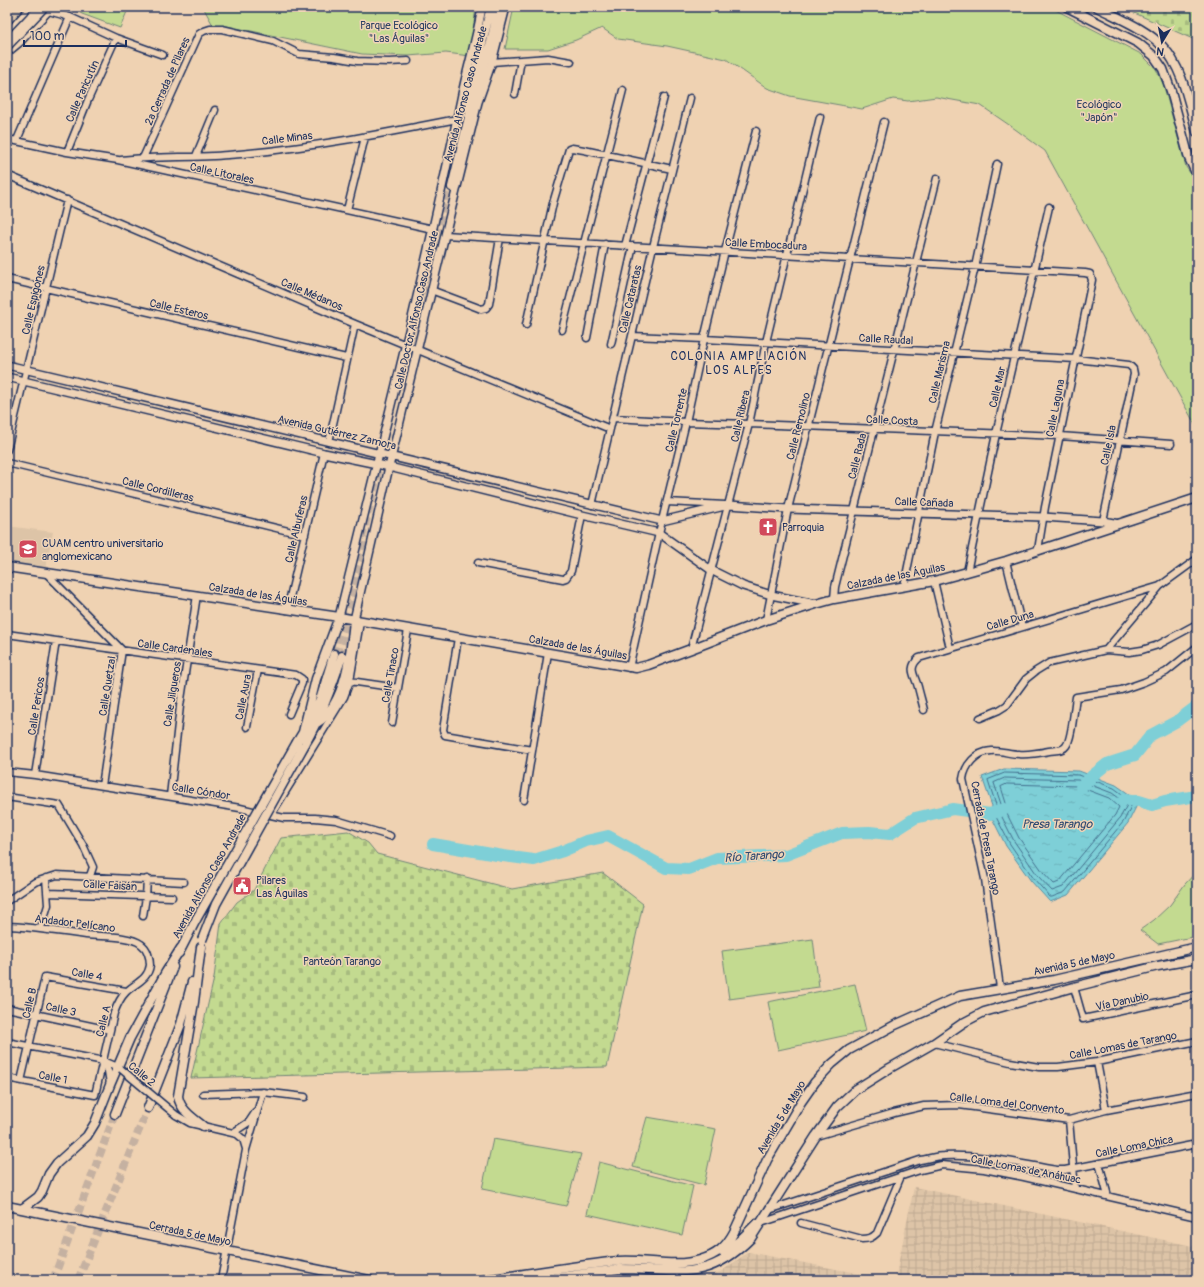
<svg xmlns="http://www.w3.org/2000/svg" width="1204" height="1287" font-family="Pangolin,sans-serif">
<style>
.built{fill:#ddc4a7}
.industrial{fill:url(#industrial-grid)}
.cemetery{fill:url(#cemetery-stones);stroke:#6f8477}
.park{fill:#c3da90;stroke:#6f8477}
.water{fill:url(#water-ripples);stroke:#568fa7}
.lines{fill:none;stroke-linecap:round;stroke-linejoin:round}
.shore{stroke:#436f8e;stroke-width:1}
.river{stroke:#7ecfd7;stroke-width:12}
.secondary-tunnel{stroke:#c5b1a1;stroke-width:8;stroke-dasharray:8 4;stroke-linecap:butt}
.minor-casing{stroke:#1b2f5e;stroke-width:9}
.tertiary-casing{stroke:#1b2f5e;stroke-width:10}
.secondary-casing{stroke:#1b2f5e;stroke-width:11}
.minor{stroke:#efd3b6;stroke-width:6}
.tertiary{stroke:#efd3b6;stroke-width:7}
.secondary{stroke:#efd3b6;stroke-width:8}
.minor-bridge-casing{stroke:#1b2f5e;stroke-width:9;stroke-linecap:butt}
.secondary-bridge-casing{stroke:#1b2f5e;stroke-width:11;stroke-linecap:butt}
.motorway-bridge-casing{stroke:#1b2f5e;stroke-width:14;stroke-linecap:butt}
.minor-bridge{stroke:#efd3b6;stroke-width:6}
.secondary-bridge{stroke:#efd3b6;stroke-width:8}
.motorway-bridge{stroke:#efd3b6;stroke-width:11}
.labels{text-anchor:middle;stroke-width:3;stroke-linejoin:round;paint-order:stroke}
.park-label{font-size:11px;fill:#2c4063;stroke:#efd3b6}
.street-label{font-size:11px;fill:#1b2f5e;stroke:#efd3b6}
.poi-label{font-size:11px;fill:#1b2f5e;stroke:#efd3b6;text-anchor:start}
.neighbourhood-label{font-size:12px;letter-spacing:1px;fill:#1b2f5e;stroke:#efd3b6}
.water-label{font-size:12px;font-style:italic;fill:#2a4770;stroke:#efd3b6}
</style>
<defs>
<pattern id="industrial-grid" width="8" height="8" patternUnits="userSpaceOnUse"><rect width="8" height="8" fill="#ddc4a7"/><path d="M0 4h8M4 0v8" fill="none" stroke="#bda992"/></pattern>
<pattern id="cemetery-stones" width="16" height="16" patternUnits="userSpaceOnUse"><rect width="16" height="16" fill="#c3da90"/><path d="M2 7V4a2 2 0 0 1 4 0v3zM10 15v-3a2 2 0 0 1 4 0v3z" fill="#a7bb7f"/></pattern>
<pattern id="water-ripples" width="26" height="14" patternUnits="userSpaceOnUse"><rect width="26" height="14" fill="#7ecfd7"/><path d="M2 4q2-2 4 0t4 0M15 11q2-2 4 0t4 0" fill="none" stroke="#6cb2bb"/></pattern>
</defs>
<rect width="100%" height="100%" fill="#efd2b2"/>
<filter id="ink" filterUnits="userSpaceOnUse"><feTurbulence type="fractalNoise" baseFrequency=".025" numOctaves="2"/><feDisplacementMap in="SourceGraphic" scale="8" xChannelSelector="R" yChannelSelector="G"/><feConvolveMatrix kernelMatrix="1 2 1 2 8 2 1 2 1" color-interpolation-filters="sRGB"/></filter>
<g filter="url(#ink)">
<!-- built -->
<path class="built" d="M7 7H24L7 29Z
M7 526 53 532 45 571 7 566Z"/>
<!-- industrial -->
<path class="industrial" d="M914 1187 1197 1247V1280H895Z
M748 1252 892 1280H696L722 1271Z"/>
<!-- cemetery -->
<path class="cemetery" d="M1121 7H1197V34L1195 40Z
M348 831 368 843 377 854 512 889 603 873 643 904 607 1067 191 1078 214 978 221 923 237 902 254 890 281 838Z"/>
<!-- park -->
<path class="park" d="M70 7H129L120 28 82 14Z
M203 7H476L470 56 446 53 408 56 362 54 227 26 214 27Z
M514 7H1050L1141 54 1156 69 1163 83 1186 167 1197 183V428L1045 151 1015 129 980 105 936 97 908 101 893 99 862 109 790 96 767 88 726 59 667 46 618 39 602 28 576 40 548 49H505Z
M1197 871V936L1158 944 1140 930 1154 920 1170 905 1185 884Z
M813 939 819 987 729 999 722 951Z
M855 984 866 1031 778 1050 768 1002Z
M647 1117 716 1129 704 1185 633 1167Z
M493 1139 581 1154 566 1206 482 1189Z
M599 1162 693 1186 682 1235 587 1214Z"/>
<!-- water -->
<path class="water" d="M1004 769 1079 771 1116 785 1139 801 1128 823 1068 895 1050 902 1031 881 1006 846 990 814 992 806 982 777Z"/>
<g class="lines">
<!-- shore -->
<path class="shore" d="M1005 773 1079 775 1114 788 1133 802 1124 821 1065 892 1052 897H1050L1034 879 1010 844 994 813 996 805 988 780Z
M1005 778 1078 780 1112 793 1126 803 1127 805 1120 818 1063 887 1052 891 1038 876 1014 841 1000 813 1001 804 994 783Z
M1007 784 1077 786 1109 798 1119 807 1115 815 1059 882 1054 884 1043 872 1019 838 1006 812V803L1001 787Z"/>
<!-- river -->
<path class="river" d="M1081 787 1092 776 1107 764 1135 755 1151 735 1177 721 1197 706
M1124 799 1139 801 1152 805 1165 801 1197 796
M433 844 503 856 534 860 563 851 586 841 608 836 666 868 689 869 717 858 786 855 842 833 869 832 890 834 915 818 953 809 990 814 1005 809"/>
<!-- secondary-tunnel -->
<path class="secondary-tunnel" d="M416 317 447 186
M404 390 423 310
M334 654 379 467
M342 656 369 538
M53 1280 115 1114
M78 1280 148 1108"/>
<!-- minor casing -->
<g class="minor-casing">
<path id="minor" d="M45 10 70 17 116 38 163 55
M492 62 548 58 571 62
M515 94 521 60
M7 139 67 152 118 160 433 229
M17 140 70 17
M67 152 88 100 116 38
M196 156 215 110
M143 158 199 34 204 31 210 29H222L273 41 299 54 334 57 357 61 389 62 408 61
M121 160C157 156 192 158 228 155 305 149 381 134 457 119
M7 175 355 324 610 429
M347 210 365 137
M445 235 1085 273 1090 274 1092 280 1045 507 1038 550
M625 246 664 97
M7 279 346 358
M431 290 476 307 481 309 486 308 489 304 500 238
M526 325 553 203 569 149 572 148 584 150 672 169
M562 330 623 90
M632 336 704 339 1076 359 1129 365 1133 369 1134 374 1103 521
M587 338 605 244
M611 344 633 246
M613 418 686 422 749 424 1060 436 1171 444
M329 442 355 324
M7 450 67 200
M7 463 305 535
M667 502 725 505
M592 505 653 247 690 98
M1006 561 1022 627
M478 563 563 579 566 578 571 571 582 515
M967 572 996 434 1049 207
M46 573 122 650 102 786
M934 581 950 648
M904 586 935 432 975 267 997 164
M834 599 835 587 937 178
M287 610 324 453
M766 620 788 509 884 122
M7 634 296 675 302 679V683L289 714
M458 638 443 730 445 735 532 750
M691 649 749 424 766 342 820 117
M1106 650 1160 586 1197 559
M629 668 659 533 686 422 704 339 725 251 756 131
M350 681 398 688
M924 710C922 702 920 695 918 687 915 675 907 669 919 658L1160 586
M980 718 999 710 1007 705 1026 679 1036 671 1049 663 1106 650 1129 652 1142 650 1158 645 1197 624
M392 723 408 630
M247 727 258 670
M7 772 35 775 191 800 240 808 284 818H315L336 820 390 836
M35 775 56 641
M170 796 180 706 197 595
M7 797 59 805 83 845 93 867 90 876
M524 800 548 653
M271 815 344 697 350 681 360 622
M48 893 172 897
M7 901 35 882 57 875 184 882
M143 916 146 897 147 879
M7 926C34 927 60 932 86 935 101 937 129 935 141 944 147 948 150 957 150 965 148 980 135 983 126 992 120 998 117 1005 114 1013L95 1095 7 1078
M41 928 48 905 46 878
M1074 987 1083 1019 1197 995
M1000 988 985 879 963 779C965 765 976 752 991 751 1000 750 1010 754 1019 754 1029 755 1039 753 1049 751 1055 750 1063 751 1066 746 1072 739 1074 708 1076 697L1121 690 1144 682 1166 672 1197 647
M7 1008 110 1030
M7 1042 104 1061 120 1068
M934 1043 1010 1062 1039 1067H1058L1097 1062 1197 1041
M104 1061 108 1071 110 1084
M1097 1062 1106 1110
M21 1081 45 977 126 991
M203 1094 263 1092 305 1097
M176 1115 190 1123 237 1134 243 1139 246 1149
M1069 1120 1075 1189
M234 1132 249 1122 255 1113
M816 1136 894 1113 924 1106 959 1105 1069 1120 1106 1110 1197 1093
M1099 1163 1108 1196
M769 1210 920 1160C928 1159 936 1156 944 1156 982 1154 1020 1164 1057 1170H1065L1197 1144
M761 1223 920 1170 942 1165 984 1169 1024 1177 1197 1217
M801 1223 862 1239C869 1239 872 1238 877 1233L901 1176
M221 1280 246 1150 263 1092"/>
</g>
<!-- tertiary casing -->
<g class="tertiary-casing">
<path id="tertiary" d="M7 365 662 521 729 505 788 509 1043 517 1103 521 1119 524
M7 377 324 453 377 464 582 515 659 533 711 570 743 586 771 595 816 604
M339 617C381 445 425 273 461 99 467 68 477 38 482 7
M354 620 389 467 445 235 478 102 492 62 506 7"/>
</g>
<!-- secondary casing -->
<g class="secondary-casing">
<path id="secondary" d="M1067 7 1138 43 1154 56 1163 69 1171 91 1189 158 1197 175
M1097 7C1118 18 1147 29 1163 47 1183 68 1189 105 1197 132
M7 35 32 7
M7 52 19 42 51 7
M466 107 491 7
M452 187 473 100 491 42 499 7
M7 567 339 617 636 668 648 665 691 649 766 620 816 604 834 599 934 581 967 572 1006 561 1197 498
M317 723C346 704 351 652 354 620
M303 732 316 679 339 617
M297 742 311 719 321 697 334 654
M305 744C321 716 332 687 342 656
M201 947 194 1002 178 1096C180 1110 193 1118 203 1126
M179 953 197 918
M148 1108 181 1024 192 982
M115 1114 173 967
M7 1206 369 1280
M22 1209 38 1197 42 1191 49 1174 57 1163 87 1136 95 1123 110 1085 130 1038 166 972 181 948
M722 1252C736 1246 745 1235 756 1224
M483 1280C528 1274 574 1266 619 1261 646 1259 674 1268 700 1260 717 1255 726 1247 734 1232L767 1160 801 1102 815 1082 832 1064 849 1050 895 1025 960 996 1054 980 1197 947
M541 1280C559 1277 577 1275 596 1272 603 1271 612 1270 620 1269 676 1269 705 1284 751 1238L816 1136 837 1107 855 1090 890 1068 934 1043 963 1023 984 1012 1074 987 1158 966 1197 959"/>
</g>
<!-- minor -->
<use href="#minor" class="minor"/>
<!-- tertiary -->
<use href="#tertiary" class="tertiary"/>
<!-- secondary -->
<use href="#secondary" class="secondary"/>
<!-- minor-bridge casing -->
<g class="minor-bridge-casing">
<path id="minor-bridge" d="M121 1069 176 1115"/>
</g>
<!-- secondary-bridge casing -->
<g class="secondary-bridge-casing">
<path id="secondary-bridge" d="M197 918 297 742
M202 940 216 904 305 744"/>
</g>
<!-- motorway-bridge casing -->
<g class="motorway-bridge-casing">
<path id="motorway-bridge" d="M7 44 42 7"/>
</g>
<!-- minor-bridge -->
<use href="#minor-bridge" class="minor-bridge"/>
<!-- secondary-bridge -->
<use href="#secondary-bridge" class="secondary-bridge"/>
<!-- motorway-bridge -->
<use href="#motorway-bridge" class="motorway-bridge"/>
</g>
</g>
<!-- icons -->
<defs>
<g id="church-square" transform="scale(1)"><rect x="-9" y="-9" width="18" height="18" rx="4" fill="#d1495b" stroke="#efd3b6"/><path d="M-1.2-6h2.4v3.5h3.3v2.4h-3.3V6h-2.4V-.1h-3.3v-2.4h3.3Z" fill="#fff"/></g>
<g id="school-square" transform="scale(1)"><rect x="-9" y="-9" width="18" height="18" rx="4" fill="#d1495b" stroke="#efd3b6"/><path d="M0-5L7-2L0 1L-7-2ZM-4 1L0 2.5L4 1V4Q0 6-4 4Z" fill="#fff"/></g>
<g id="civic-square" transform="scale(1)"><rect x="-9" y="-9" width="18" height="18" rx="4" fill="#d1495b" stroke="#efd3b6"/><path d="M-.6-6.5H3V-4.5H.6V-3L4-1V1h2V6H-6V1h2V-1L-.6-3ZM-1.2 2.5V6h2.4V2.5Z" fill="#fff"/></g>
</defs>
<g fill-rule="evenodd">
<use href="#church-square" x="768" y="527"/>
<use href="#school-square" x="28" y="549"/>
<use href="#civic-square" x="242" y="886"/>
</g>
<g class="labels">
<!-- park labels -->
<g class="park-label">
<text x="399" y="29">Parque Ecológico<tspan x="399" dy="13">"Las Águilas"</tspan></text>
<text x="1099" y="108">Ecológico<tspan x="1099" dy="13">"Japón"</tspan></text>
<text x="342" y="965">Panteón Tarango</text>
</g>
<!-- street labels -->
<g class="street-label">
<text transform="translate(167 81) rotate(-66)" y="4">2a Cerrada de Pilares</text>
<text transform="translate(82 91) rotate(-66)" y="4">Calle Paricutín</text>
<text transform="translate(465 94) rotate(-75)" y="4">Avenida Alfonso Caso Andrade</text>
<text transform="translate(287 138) rotate(-7)" y="4">Calle Minas</text>
<text transform="translate(222 173) rotate(12)" y="4">Calle Litorales</text>
<text transform="translate(766 244) rotate(3)" y="4">Calle Embocadura</text>
<text transform="translate(312 294) rotate(23)" y="4">Calle Médanos</text>
<text transform="translate(630 299) rotate(-77)" y="4">Calle Cataratas</text>
<text transform="translate(33 300) rotate(-77)" y="4">Calle Espigones</text>
<text transform="translate(179 309) rotate(13)" y="4">Calle Esteros</text>
<text transform="translate(416 310) rotate(-77)" y="4">Calle Doctor Alfonso Caso Andrade</text>
<text transform="translate(886 339) rotate(3)" y="4">Calle Raudal</text>
<text transform="translate(939 372) rotate(-77)" y="4">Calle Marisma</text>
<text transform="translate(997 387) rotate(-77)" y="4">Calle Mar</text>
<text transform="translate(1055 408) rotate(-79)" y="4">Calle Laguna</text>
<text transform="translate(740 416) rotate(-77)" y="4">Calle Ribera</text>
<text transform="translate(676 420) rotate(-77)" y="4">Calle Torrente</text>
<text transform="translate(892 420) rotate(3)" y="4">Calle Costa</text>
<text transform="translate(798 426) rotate(-76)" y="4">Calle Remolino</text>
<text transform="translate(337 432) rotate(13)" y="4">Avenida Gutiérrez Zamora</text>
<text transform="translate(1108 445) rotate(-78)" y="4">Calle Isla</text>
<text transform="translate(857 456) rotate(-76)" y="4">Calle Rada</text>
<text transform="translate(158 489) rotate(14)" y="4">Calle Cordilleras</text>
<text transform="translate(924 502) rotate(2)" y="4">Calle Cañada</text>
<text transform="translate(296 529) rotate(-77)" y="4">Calle Albuferas</text>
<text transform="translate(896 576) rotate(-11)" y="4">Calzada de las Águilas</text>
<text transform="translate(258 594) rotate(9)" y="4">Calzada de las Águilas</text>
<text transform="translate(1010 620) rotate(-16)" y="4">Calle Duna</text>
<text transform="translate(578 647) rotate(10)" y="4">Calzada de las Águilas</text>
<text transform="translate(175 648) rotate(8)" y="4">Calle Cardenales</text>
<text transform="translate(390 675) rotate(-80)" y="4">Calle Tinaco</text>
<text transform="translate(107 686) rotate(-81)" y="4">Calle Quetzal</text>
<text transform="translate(172 694) rotate(-81)" y="4">Calle Jilgueros</text>
<text transform="translate(243 697) rotate(-79)" y="4">Calle Aura</text>
<text transform="translate(36 706) rotate(-81)" y="4">Calle Pericos</text>
<text transform="translate(201 791) rotate(9)" y="4">Calle Cóndor</text>
<text transform="translate(986 838) rotate(79)" y="4">Cerrada de Presa Tarango</text>
<text transform="translate(209 876) rotate(-61)" y="4">Avenida Alfonso Caso Andrade</text>
<text transform="translate(110 885) rotate(3)" y="4">Calle Faisán</text>
<text transform="translate(75 923) rotate(7)" y="4">Andador Pelícano</text>
<text transform="translate(1074 963) rotate(-12)" y="4">Avenida 5 de Mayo</text>
<text transform="translate(87 974) rotate(10)" y="4">Calle 4</text>
<text transform="translate(1122 1001) rotate(-12)" y="4">Vía Danubio</text>
<text transform="translate(29 1003) rotate(-77)" y="4">Calle B</text>
<text transform="translate(61 1009) rotate(12)" y="4">Calle 3</text>
<text transform="translate(103 1021) rotate(-76)" y="4">Calle A</text>
<text transform="translate(1123 1045) rotate(-11)" y="4">Calle Lomas de Tarango</text>
<text transform="translate(142 1074) rotate(40)" y="4">Calle 2</text>
<text transform="translate(53 1077) rotate(11)" y="4">Calle 1</text>
<text transform="translate(1007 1103) rotate(7)" y="4">Calle Loma del Convento</text>
<text transform="translate(781 1117) rotate(-59)" y="4">Avenida 5 de Mayo</text>
<text transform="translate(1134 1146) rotate(-11)" y="4">Calle Loma Chica</text>
<text transform="translate(1026 1169) rotate(11)" y="4">Calle Lomas de Anáhuac</text>
<text transform="translate(190 1233) rotate(12)" y="4">Cerrada 5 de Mayo</text>
</g>
<!-- poi labels -->
<g class="poi-label">
<text x="782" y="531">Parroquia</text>
<text x="42" y="547">CUAM centro universitario<tspan x="42" dy="13">anglomexicano</tspan></text>
<text x="256" y="884">Pilares<tspan x="256" dy="13">Las Águilas</tspan></text>
</g>
<!-- neighbourhood labels -->
<g class="neighbourhood-label">
<text x="739" y="360">COLONIA AMPLIACIÓN<tspan x="739" dy="14">LOS ALPES</tspan></text>
</g>
<!-- water labels -->
<g class="water-label">
<text x="1057" y="828">Presa Tarango</text>
<text transform="translate(754 856) rotate(-4)" y="4">Río Tarango</text>
</g>
</g>
<!-- margin -->
<rect width="1204" height="1287" fill="none" stroke="#efd3b6" stroke-width="24"/>
<rect x="12" y="12" width="1180" height="1263" fill="none" stroke="#1b2f5e" stroke-width="1.5" filter="url(#ink)"/>
<!-- north arrow -->
<g transform="translate(1162 42) rotate(190)" stroke="#efd3b6" stroke-width="3" paint-order="stroke">
<path d="M0-3L7 15L0 10L-7 15Z" fill="#1b2f5e"/>
<text y="-6" font-size="11" font-weight="bold" text-anchor="middle" fill="#1b2f5e">N</text>
</g>
<!-- scale -->
<path d="M24 40v6h102v-6" fill="none" stroke="#1b2f5e" stroke-width="2"/>
<text x="30" y="40" font-size="12" fill="#1b2f5e" stroke="#efd3b6" stroke-width="3" paint-order="stroke">100 m</text>
</svg>
